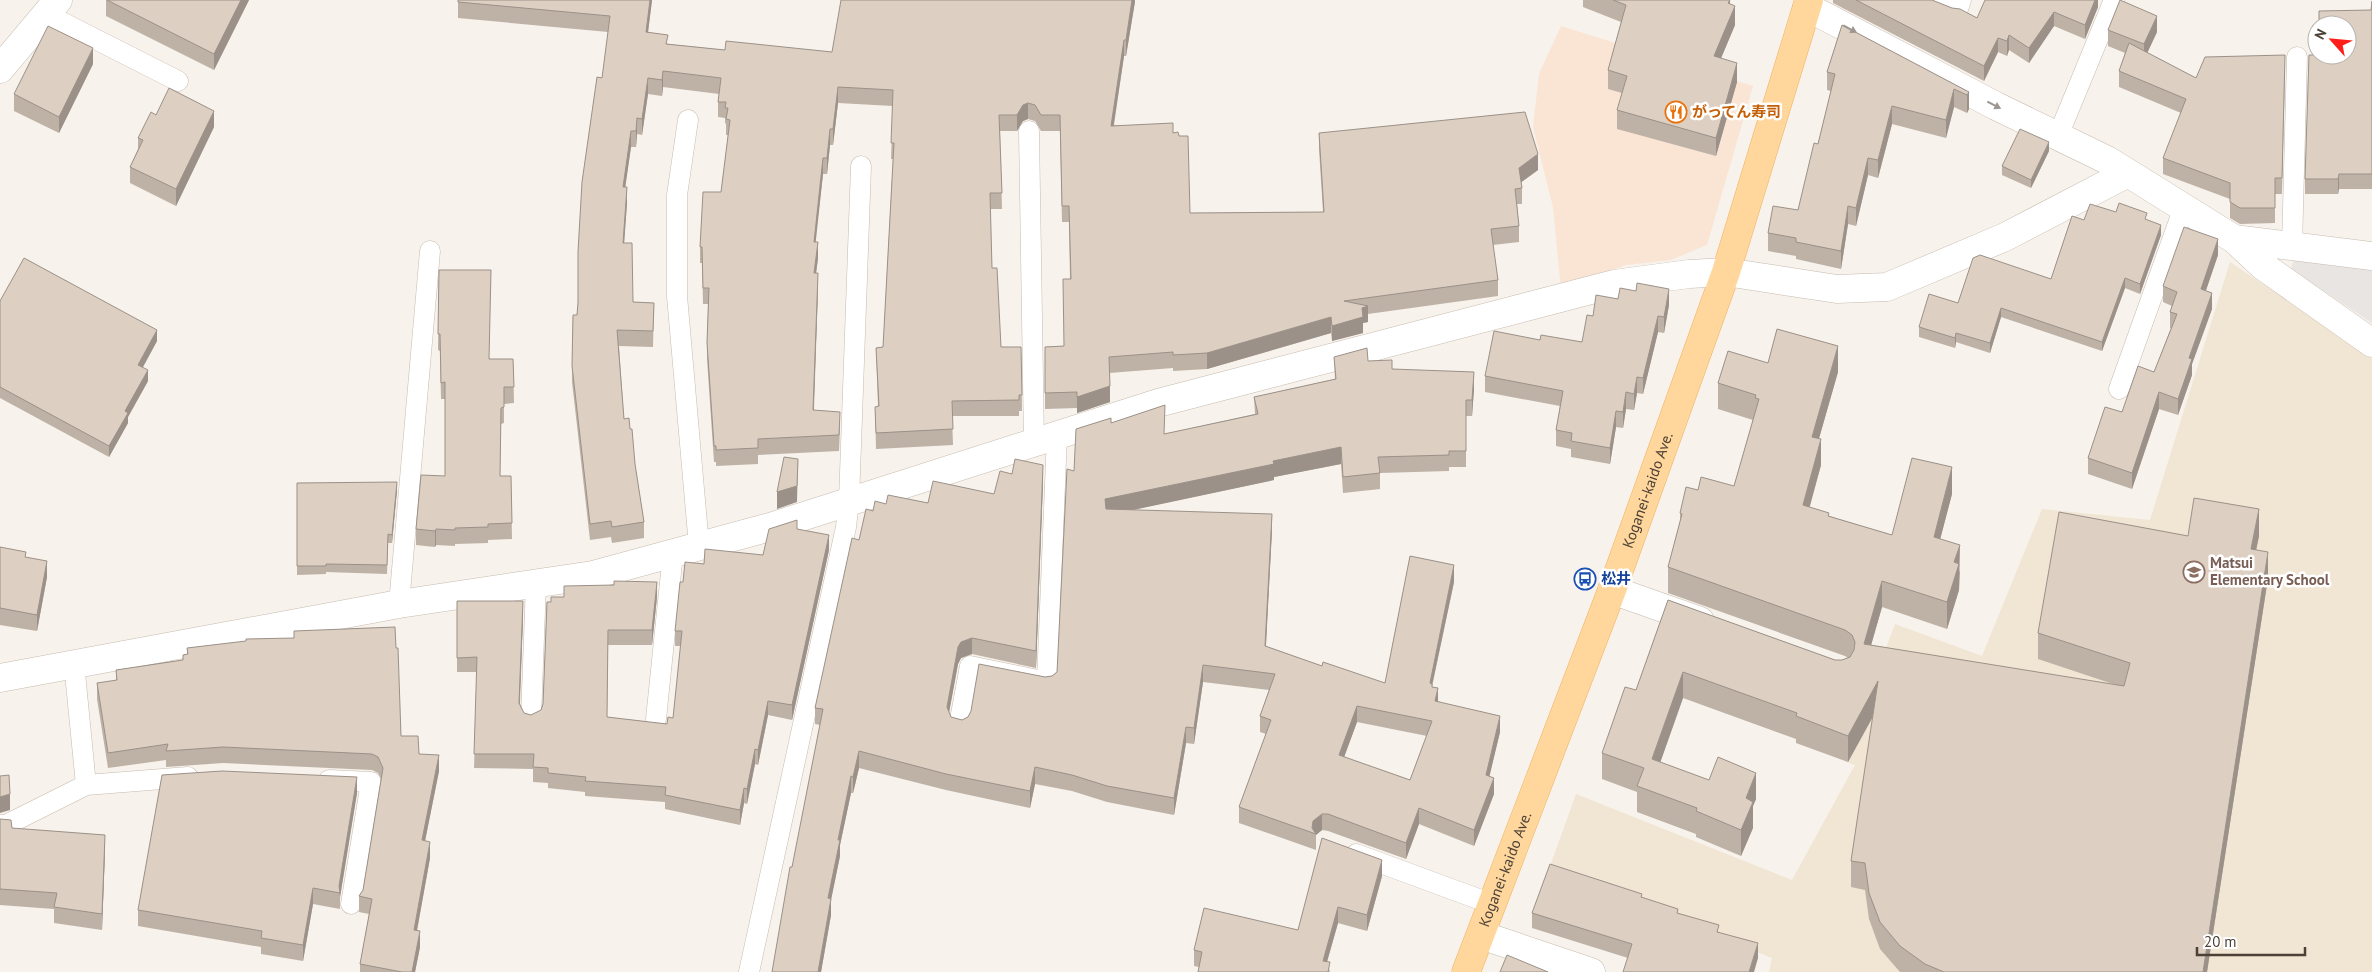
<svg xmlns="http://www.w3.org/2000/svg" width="2372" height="972" font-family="'PT Sans','Noto Sans JP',sans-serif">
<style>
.commercial{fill:#fae5d5}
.education{fill:#f1e5d4}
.parking{fill:#e8e5e2}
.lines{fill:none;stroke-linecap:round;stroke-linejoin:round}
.lane-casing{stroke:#c7bbaf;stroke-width:21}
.street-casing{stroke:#c7bbaf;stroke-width:29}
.primary-casing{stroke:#f1b25f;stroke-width:29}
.lane{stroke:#fff;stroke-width:20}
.street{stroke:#fff;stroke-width:28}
.primary{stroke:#ffd69c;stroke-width:28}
.wall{fill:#beb2a7;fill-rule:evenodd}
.shaded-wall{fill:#9b9188}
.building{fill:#ddcfc2;stroke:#9b9188;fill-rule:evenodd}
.oneway{fill:#9d9691}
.labels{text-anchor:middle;stroke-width:5;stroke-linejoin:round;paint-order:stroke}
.food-label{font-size:15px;font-weight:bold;fill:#c56008;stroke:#fff;text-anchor:start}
.street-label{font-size:15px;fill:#4c4137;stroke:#fff}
.education-label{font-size:15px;font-weight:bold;fill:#785e54;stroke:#fff;text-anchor:start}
.transit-label{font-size:15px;font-weight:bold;fill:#164399;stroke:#fff;text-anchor:start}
</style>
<rect width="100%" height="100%" fill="#f7f2eb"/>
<!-- commercial -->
<path class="commercial" d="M1561 26 1753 86 1707 245 1671 260 1626 265 1561 290 1553 207 1533 127 1539 74Z"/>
<!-- education -->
<path class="education" d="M2230 262 2372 359V972H1769L1772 958 1549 869 1576 794 1792 880 1855 765 1844 761 1895 624 1982 656 2042 509 2150 520Z"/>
<!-- parking -->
<path class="parking" d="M2294 259 2372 267V323L2291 269Z"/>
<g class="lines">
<!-- lane casing -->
<g class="lane-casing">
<path id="lane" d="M1928 0 1957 12 1961 0
M46 14 178 81
M688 120 677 195V296L699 546
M1029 131 1034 442
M2058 136 2114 0
M2292 247 2297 57
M2119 389 2184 207
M399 604 430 251
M74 663 86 785
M531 718 536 583
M656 719 673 553
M959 725 970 666 1047 682 1057 435
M329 780 371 782 351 904
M0 825H6L86 785 188 777
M1356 854 1492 904
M749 972 846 527 849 501 861 166"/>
</g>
<!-- street casing -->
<g class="street-casing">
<path id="street" d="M1807 7 1996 106 2107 160 2128 173
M0 69 58 0
M2234 239 2372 256
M1612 590 1700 621
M0 678 399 604 593 575 770 527 1158 403 1614 284 1689 274 1726 272 1837 289 1887 287 2005 237 2128 173 2234 239 2263 266 2372 343
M1481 935 1591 972"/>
</g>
<!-- primary casing -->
<g class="primary-casing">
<g id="primary">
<path id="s1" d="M1466 972 1612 590 1726 272 1809 0"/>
</g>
</g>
<!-- lane -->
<use href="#lane" class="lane"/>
<!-- street -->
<use href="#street" class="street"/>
<!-- primary -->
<use href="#primary" class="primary"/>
</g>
<!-- wall -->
<path class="wall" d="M106 0H249L214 70 106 16Z
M458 0H652L648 32 668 44 725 50 832 52 1135 0 1126 56H1124L1114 125 1173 133 1190 213 1323 212 1319 149V133L1538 170 1521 182 1522 188V204H1517L1519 226V242L1493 245 1498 280V296L1368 314V322L1363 323V333L1332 341 1331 333 1207 369 1173 371V368L1109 373 1110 402 1077 413V408L1045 409V347L1064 346 1070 279 1069 222H1062L1060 131H1041L1035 121 1028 119 1023 121 1017 131H1000L1002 209H990L992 268 1001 347H1021L1022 411H1019V416H952L953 445 876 449 875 407 878 406 876 348 883 347 893 159H891L893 106 838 103 833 145H830L827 174H823L815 242 818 258 816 273 818 289 814 410 840 427 839 451 758 455V464L716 466V462H714L707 359 708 304H703L702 263H700V247L721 192 728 135H726V124L725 123V118L718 117V102L719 94 663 87 662 96 648 94 642 135 637 134 636 147H631L625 187 627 203 624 243 633 302 654 303 653 347 619 346 624 419 635 464 644 522V538L612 543 611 537 590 540 572 382 573 315H577L608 32 458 18Z
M1583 0H1729L1735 25 1721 58 1737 82 1716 156 1617 129V110L1622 93 1608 89V70L1621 22 1583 7Z
M1833 0H1932L1977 18 2098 0V7L2085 39 2054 26 2029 63 2009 50 2007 56 1998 52 1984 81 1833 3Z
M2372 1V189H2339L2338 194H2305V179L2347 55 2371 10Z
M1842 25 1969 92V109L1967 113 1954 107 1946 138 1892 124 1878 178 1868 175 1856 226 1848 224 1841 269 1796 259V256L1768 251V233L1798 210 1818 144 1831 91 1827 90V72Z
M2108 30 2157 32 2147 53 2196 78 2285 71 2282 194H2275V223L2240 224 2230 218V199L2163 174V158L2181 113 2119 87V71L2125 53 2108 46Z
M93 64 59 133 14 111V94Z
M214 127 176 206 130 183V167L138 149V138Z
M2049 151 2031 188 2002 175V166Z
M2116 212 2147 220 2161 235 2140 294 2125 288 2102 351 2001 317 1990 353 1956 342 1955 348 1919 337V327L1958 303 2051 279 2084 220Z
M2218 255 2206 290 2212 309 2192 364V375L2178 415 2159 409 2132 489 2088 474V458L2122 412 2154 372 2171 328H2170V312L2172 306 2163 302V286Z
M439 270 490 359H513L514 403 504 404V423L501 424 500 476H511L512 539 488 540V543L455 544V546L436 545 435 547 416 545V529L445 476V399H441L440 351 438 350Z
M0 301 157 341 143 367 148 381 128 417V423L109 457 0 398Z
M1669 305 1664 333 1658 332 1643 394 1637 393 1634 410 1626 409 1623 428 1616 427 1610 464 1571 457V449L1556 446V430L1560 406 1485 392V376L1540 340 1582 342 1593 316Z
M1334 357 1368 361 1392 369 1474 389 1472 416H1466V467H1449V471L1380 473V489L1343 493 1341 464 1274 477V480L1131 510 1272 530 1266 646 1322 666 1385 683 1454 582 1432 687 1438 701 1500 732 1489 776 1494 794 1474 846 1419 824 1406 859 1328 831 1322 830 1316 835V850L1239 823V807L1266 734 1260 732V716L1269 690 1203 682 1194 744 1186 743 1174 815 1107 802 1072 791 1035 784 1030 808 946 790 859 768 853 793H851L840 845V856L831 899V915L821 972H772L820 725 815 724V708L859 540 873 511 886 504 928 503 994 494 1043 481 1036 668 972 654 961 658 958 664 949 713 951 717 962 720 1045 677 1052 676 1057 672 1074 471 1111 423 1165 434 1255 414 1254 397 1335 379ZM1357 722 1427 736 1410 780 1344 757Z
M1768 363 1838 372 1819 438 1821 465 1809 507 1829 516 1892 535 1952 494 1940 539 1960 572 1959 590 1947 629 1882 607 1871 645 2119 686 2038 659V633L2188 536H2259L2256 550 2268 578 2207 972H1900L1880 949 1869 919 1865 890 1851 887V861L1873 717 1848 762 1796 743V739L1683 698 1660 762 1756 799 1753 806V828L1741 856 1696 837V834L1637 812V792L1602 779V753L1636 690 1668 600 1835 660H1842L1848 658 1845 656 1668 593V567L1680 522V513L1698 490 1734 486 1753 420 1718 409V383Z
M297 483 397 490 392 543H388L387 574 326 572V574L297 575Z
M797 529 829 550 792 720 768 715 758 765 755 764 747 804 744 803 740 825 665 809V802L585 796V792L548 788V783L533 782V769L474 768 477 672H457V601L523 616 520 704 524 713 531 715 541 710 543 704 547 602 657 597 652 645H608L607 717 667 724 673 718 681 646H675V631L683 582 704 564 763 555Z
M0 547 26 557 47 577 37 631 0 625Z
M187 648H396L401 736 419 754 439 771 425 841 430 858 417 931 420 947 415 972H360V964L369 914 359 912V896L363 890 381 779 378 773 372 770 223 763 166 767V760L108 768 97 699V683L116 681V670L183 660V655L187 654Z
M357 793 340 897V909L313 904 303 961 261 954V947L138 926V910Z
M0 819 12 828 105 851 102 930 54 923V909L0 905Z
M1382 876 1367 931 1338 923 1327 962 1330 972 1199 967 1194 966V950L1298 930Z
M1642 898 1678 913 1719 932 1758 958H1628L1532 928V913Z"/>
<!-- shaded-wall -->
<path class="shaded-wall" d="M241 0H249L214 70V54Z
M650 0H652L646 48V32Z
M1132 0H1135V2L1126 56V40Z
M1730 0V19L1735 6V25L1714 75V56L1728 3Z
M2095 0H2098V7L2085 39V25Z
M2054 12V26L2029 63V48Z
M2157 16V32L2144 60V44Z
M2009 35V50L2007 56V41Z
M1998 38V52L1984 81V66Z
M1124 40V56L1111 142V126Z
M93 48V64L59 133V117Z
M1737 63V82L1716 156V138Z
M663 71V87L662 96V80Z
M648 78V94L642 135V119Z
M838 87V103L833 145V129Z
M1954 89V107L1946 138V120Z
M1969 92V109L1967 113V95Z
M1028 103V119L1023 121 1017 131V115L1023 105Z
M1892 106V124L1878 178V160Z
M214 111V127L176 206V189Z
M637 118V134L636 147V131Z
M830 129V145L827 174V158Z
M631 131V147L623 203V187Z
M2049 142V151L2031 188V180Z
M1538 154V170L1519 184V168Z
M823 158V174L814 258V242Z
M1868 158V175L1856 226V208Z
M2339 174V189L2338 194V179Z
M627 187V203L623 259V243Z
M1848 206V224L1841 269V251Z
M2161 225V235L2140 294V284Z
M2218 239V255L2201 305V289Z
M818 242V258L814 289V273Z
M818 273V289L813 426V410Z
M2125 278V288L2102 351V342Z
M1669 289V305L1664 333V317Z
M2212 293V309L2192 364V375L2178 415V399L2189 358Z
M1368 306V322L1363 323V333L1332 341V326L1362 308Z
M2001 308V317L1990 353V343Z
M1658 316V332L1643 394V378Z
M1331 317V333L1207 369V353Z
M157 330V341L138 376V365Z
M1956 333V342L1955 348V338Z
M1838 346V372L1812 463V437Z
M148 370V381L128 417V423L109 457V446L125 411Z
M1474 372V389L1472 416V400Z
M1637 377V393L1634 410V394Z
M1110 386V402L1077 413V397Z
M1626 392V409L1623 428V412Z
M2159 392V409L2132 489V473Z
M1616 411V427L1610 464V448Z
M1821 439V465L1803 532V505Z
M1341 447V464L1274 477V480L1105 516V499L1273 461Z
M798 459 797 502 777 509V492Z
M1043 465V481L1036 668V651Z
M1952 467V494L1934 563V537Z
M397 482V490L392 543V535Z
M2259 509V536L2251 575V549Z
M1272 514V530L1265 662V646Z
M436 529V545L435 547V531Z
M829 535V550L792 720V705Z
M1960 545 1959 590 1947 629V602L1954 562Z
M2268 552V578L2207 972H2203Z
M47 561V577L37 631V615Z
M1454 565V582L1432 685V700L1430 683Z
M1882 581V607L1864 670V644Z
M657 582V597L652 645V630Z
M523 601V616L519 718V703Z
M972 638V654L961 658 958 664 947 723V707L958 647 961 642Z
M1203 665V682L1194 744V728Z
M1683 672V698L1652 786V759Z
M1878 681V707L1848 762V736Z
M1438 688V704L1435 701Z
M768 701V715L758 765V750Z
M1357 706V722L1339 771V755Z
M1500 716V732L1486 791V775Z
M1186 727V743L1174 815V798Z
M755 749V764L747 804V789Z
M859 751V768L853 793V777Z
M439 755V771L422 856V840Z
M1035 767V784L1030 808V791Z
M1756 773V799L1753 806V828L1741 856V830L1746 798Z
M851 776V793L840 845V856L828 915V898L838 840Z
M357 777V793L340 897 339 886Z
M1494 778V794L1474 846V830Z
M744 788V803L740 825V810Z
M10 794V810L0 813V797Z
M1419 808V824L1406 859V843Z
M1322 814V830L1316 835V834L1312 833 1313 821Z
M105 835V851L102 930V914Z
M430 842V858L414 946V930Z
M1382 860V876L1367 931V915Z
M313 888V904L303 961V945Z
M831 899V915L821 972H818Z
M1338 907V923L1324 972 1323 961Z
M420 931V947L415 972H412Z
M1758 943V958L1754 972H1749Z"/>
<!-- building -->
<path class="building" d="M107 0H241L214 54Z
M458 0H650L646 32 668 35 666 44 725 50 726 41 832 52 841 0H1132L1126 40H1124L1111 126 1173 123V133L1178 132 1179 136H1188L1190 213 1324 212 1319 133 1525 112 1538 154 1519 168 1522 188 1515 189 1519 226 1491 229 1498 280 1344 301 1368 306 1362 308 1363 317 1332 326 1331 317 1207 353 1173 355V352L1109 357 1110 386 1077 397V392L1045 393V347L1064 346 1063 279H1071L1069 206H1062L1060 115H1041L1035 105 1028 103 1023 105 1017 115H999L1002 193H990L992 268H997L1001 347H1021L1022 395H1019V400L952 401 953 429 876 433 875 407 879 406 876 348 883 347 894 143H891L893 90 838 87 833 129H830L827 158H823L814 242H818L814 273H818L813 410 840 412 839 435 758 439V448L716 450V446H714L707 343 709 288H703L702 247H700L703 192H721L730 120 726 119 728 108H725L726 102H718L721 78 663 71 662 80 648 78 642 119 637 118 636 131H631L623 187H627L623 243H632L633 302 654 303 653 331 617 330 624 419 629 418 630 429H632L635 464 644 522 612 527 611 521 590 524 572 366 573 315H577L578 302V252L582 182 597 77 602 78 610 16 458 2Z
M1613 0H1730L1728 3 1735 6 1714 56 1737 63 1716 138 1617 110 1627 76 1608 70 1626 5Z
M1856 0H1932L1952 8 1960 9 1977 18 1985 0H2095L2085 25 2054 12 2029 48 2009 35 2007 41 1998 38 1984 66Z
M2120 0 2157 16 2144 44 2108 30Z
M2372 1V174H2339L2338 179H2305L2309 55H2347V25H2319V11L2371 10Z
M1842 25 1969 92 1967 95 1954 89 1946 120 1892 106 1878 160 1868 158 1856 208 1848 206 1841 251 1796 242V238L1768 233 1773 206 1798 210 1814 143 1818 144 1835 74 1827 72Z
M48 26 93 48 59 117 14 94Z
M2129 43 2196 78 2205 57 2285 55 2282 178H2275V208H2240L2230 202V183L2163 158 2186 99 2119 71Z
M169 88 214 111 176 189 130 167 143 140 138 138 151 112 156 115Z
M2020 129 2049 142 2031 180 2002 166Z
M2119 203 2147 213 2145 219 2161 225 2140 284 2125 278 2102 342 2001 308 1990 343 1956 333 1955 338 1919 327 1929 294 1958 303 1973 258 1980 255 2051 279 2072 216 2084 220 2090 204 2116 212Z
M2184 227 2218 239 2201 289 2212 293 2189 358 2192 359 2178 399 2159 392 2132 473 2088 458 2105 407 2122 412 2138 366 2154 372 2177 314 2170 312 2177 292 2163 286Z
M24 258 157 330 138 365 148 370 125 411 128 413 109 446 0 387V301Z
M439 270H491L489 359H513L514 387H504V407L501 408 500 476H511L512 523 488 524V527L455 528V530L436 529 435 531 416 529 421 475 445 476V382L441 383 440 334H438Z
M1637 283 1669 289 1664 317 1658 316 1643 378 1637 377 1634 394 1626 392 1623 412 1616 411 1610 448 1571 441 1572 433 1556 430 1563 391 1485 376 1494 331 1540 340 1541 335 1582 342 1587 315 1593 316 1596 295 1618 299 1620 288 1636 291Z
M1777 329 1838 346 1812 437 1821 439 1803 505 1829 513 1828 516 1892 535 1912 458 1952 467 1934 537 1960 545 1954 562 1959 564 1947 602 1882 581 1864 644 2124 686 2130 663 2038 633 2059 512 2188 536 2194 498 2259 509 2251 549 2268 552 2203 972H1944L1925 964 1900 946 1880 922 1869 893 1865 863 1851 861 1878 681 1848 736 1796 716 1797 713 1683 672 1652 759 1709 780 1718 757 1756 773 1746 798 1753 802 1741 830 1696 811 1697 808 1637 786 1644 768 1602 753 1625 687 1636 690 1668 600 1835 660H1842L1850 657 1854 650 1855 642 1852 635 1845 630 1668 567 1682 514 1680 513 1686 487 1698 490 1701 477 1734 486 1759 399 1755 398 1756 395 1718 383 1728 351 1768 363Z
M1367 348 1368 361 1392 360V369L1474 372 1472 400H1466V451H1449V455L1378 457 1380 473 1343 477 1341 447 1273 461 1274 464 1105 499 1106 509 1272 514 1265 646 1322 666 1323 662 1385 683 1410 556 1454 565 1430 683 1432 684V687L1438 688 1435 701 1500 716 1486 775 1494 778 1474 830 1419 808 1406 843 1328 814H1322L1313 821 1312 828 1316 834 1239 807 1271 720 1260 716 1275 674 1203 665 1194 728 1186 727 1174 798 1107 786 1072 775 1035 767 1030 791 946 774 859 751 853 777 851 776 838 840H840L828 898 831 899 818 972H772L790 867H792L823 709 815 708 852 538 859 540 866 509 873 511 875 501 886 504 888 495 928 503 933 481 994 494 1000 471 1012 474 1015 459 1043 465 1036 651 972 638 961 642 958 647 947 707 951 717 962 720 968 717 971 711 979 664 1045 677 1052 676 1057 672 1067 469 1074 471 1076 429 1111 418V423L1165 405 1164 434 1258 414 1254 397 1336 379 1334 357ZM1357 706 1432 721 1410 780 1339 755Z
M784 457 798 459 797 486 777 492Z
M397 482 392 535 388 534 387 565 326 564V566H297V483Z
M797 520V529L829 535 792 705 768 701 758 750 755 749 747 789 744 788 740 810 665 795 666 787 585 781 586 777 548 773V768L533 767 534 754H474L477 657 457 658V601H523L519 703 524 713 531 715 541 710 543 704 547 602H551V597H564V586L614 585V581L657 582 652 630H608L607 717 667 724 668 717 673 718 682 631H675L680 582H683L685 562 704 564 705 549 763 555 769 529Z
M0 547 26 552 25 557 47 561 37 615 0 608Z
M395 627 396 648H398L401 736H418L419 754 439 755 422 840 430 842 414 930 420 931 412 972H402L360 964 372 899 359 896 363 890 383 768 378 757 372 754 223 747 166 751 168 744 108 753 97 683 117 680 116 670 183 660V655L188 654 187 648 246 641V639L294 638V631Z
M222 771 357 777 339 886 340 893 313 888 303 945 261 938 262 931 138 910 162 775Z
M9 775 10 794 0 797V776Z
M0 819 11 820 12 828 105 835 102 914 54 907 57 893 0 889Z
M1322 838 1382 860 1367 915 1338 907 1323 961 1330 962 1328 972H1198L1202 952 1194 950 1204 908 1298 930Z
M1550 864 1642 894 1641 897 1678 909 1677 913 1719 925 1717 932 1758 943 1749 972H1623L1632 944 1532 913Z
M1507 955 1548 972H1500Z"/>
<!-- one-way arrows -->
<defs><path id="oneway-solid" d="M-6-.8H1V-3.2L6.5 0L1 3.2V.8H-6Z" transform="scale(1.25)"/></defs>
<g class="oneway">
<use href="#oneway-solid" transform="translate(1850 29) rotate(28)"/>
<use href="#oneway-solid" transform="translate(1994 105) rotate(27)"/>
</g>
<!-- icons -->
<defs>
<g id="restaurant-ring" transform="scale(1.125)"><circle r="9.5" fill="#fff" stroke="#e8710a" stroke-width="1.5"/><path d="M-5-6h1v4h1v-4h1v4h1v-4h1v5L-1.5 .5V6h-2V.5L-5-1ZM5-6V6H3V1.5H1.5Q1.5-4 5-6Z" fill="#e8710a"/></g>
<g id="school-ring" transform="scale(1.125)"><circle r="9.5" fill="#fff" stroke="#8d6e63" stroke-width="1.5"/><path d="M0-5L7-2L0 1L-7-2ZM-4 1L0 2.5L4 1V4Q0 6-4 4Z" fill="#8d6e63"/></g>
<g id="bus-ring" transform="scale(1.125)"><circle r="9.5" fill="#fff" stroke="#1a4fb4" stroke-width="1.5"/><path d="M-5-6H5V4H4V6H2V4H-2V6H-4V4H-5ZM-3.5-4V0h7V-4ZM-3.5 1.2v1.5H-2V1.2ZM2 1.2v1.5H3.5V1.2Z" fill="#1a4fb4"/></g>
</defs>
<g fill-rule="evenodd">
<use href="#restaurant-ring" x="1676" y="112"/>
<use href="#school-ring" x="2194" y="572"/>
<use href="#bus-ring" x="1585" y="579"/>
</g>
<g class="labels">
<!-- food labels -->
<g class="food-label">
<text x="1692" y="117">がってん寿司</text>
</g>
<!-- street labels -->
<g class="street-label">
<text dy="5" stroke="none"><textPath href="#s1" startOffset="515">Koganei-kaido Ave.</textPath></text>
<text dy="5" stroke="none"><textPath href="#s1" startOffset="110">Koganei-kaido Ave.</textPath></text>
</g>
<!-- education labels -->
<g class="education-label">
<text x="2210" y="568">Matsui<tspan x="2210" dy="17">Elementary School</tspan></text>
</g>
<!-- transit labels -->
<g class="transit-label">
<text x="1601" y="584">松井</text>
</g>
</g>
<!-- north arrow -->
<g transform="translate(2332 40) rotate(297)"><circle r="24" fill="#ffffff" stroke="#b7b3af"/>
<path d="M0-4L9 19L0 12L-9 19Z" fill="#ff1e1a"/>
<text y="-8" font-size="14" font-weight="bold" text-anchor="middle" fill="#4c4137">N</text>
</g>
<!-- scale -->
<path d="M2197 947v8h108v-8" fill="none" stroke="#4c4137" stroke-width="2.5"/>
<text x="2204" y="947" font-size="15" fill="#4c4137" stroke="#ffffff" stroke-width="4" paint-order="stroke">20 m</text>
</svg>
